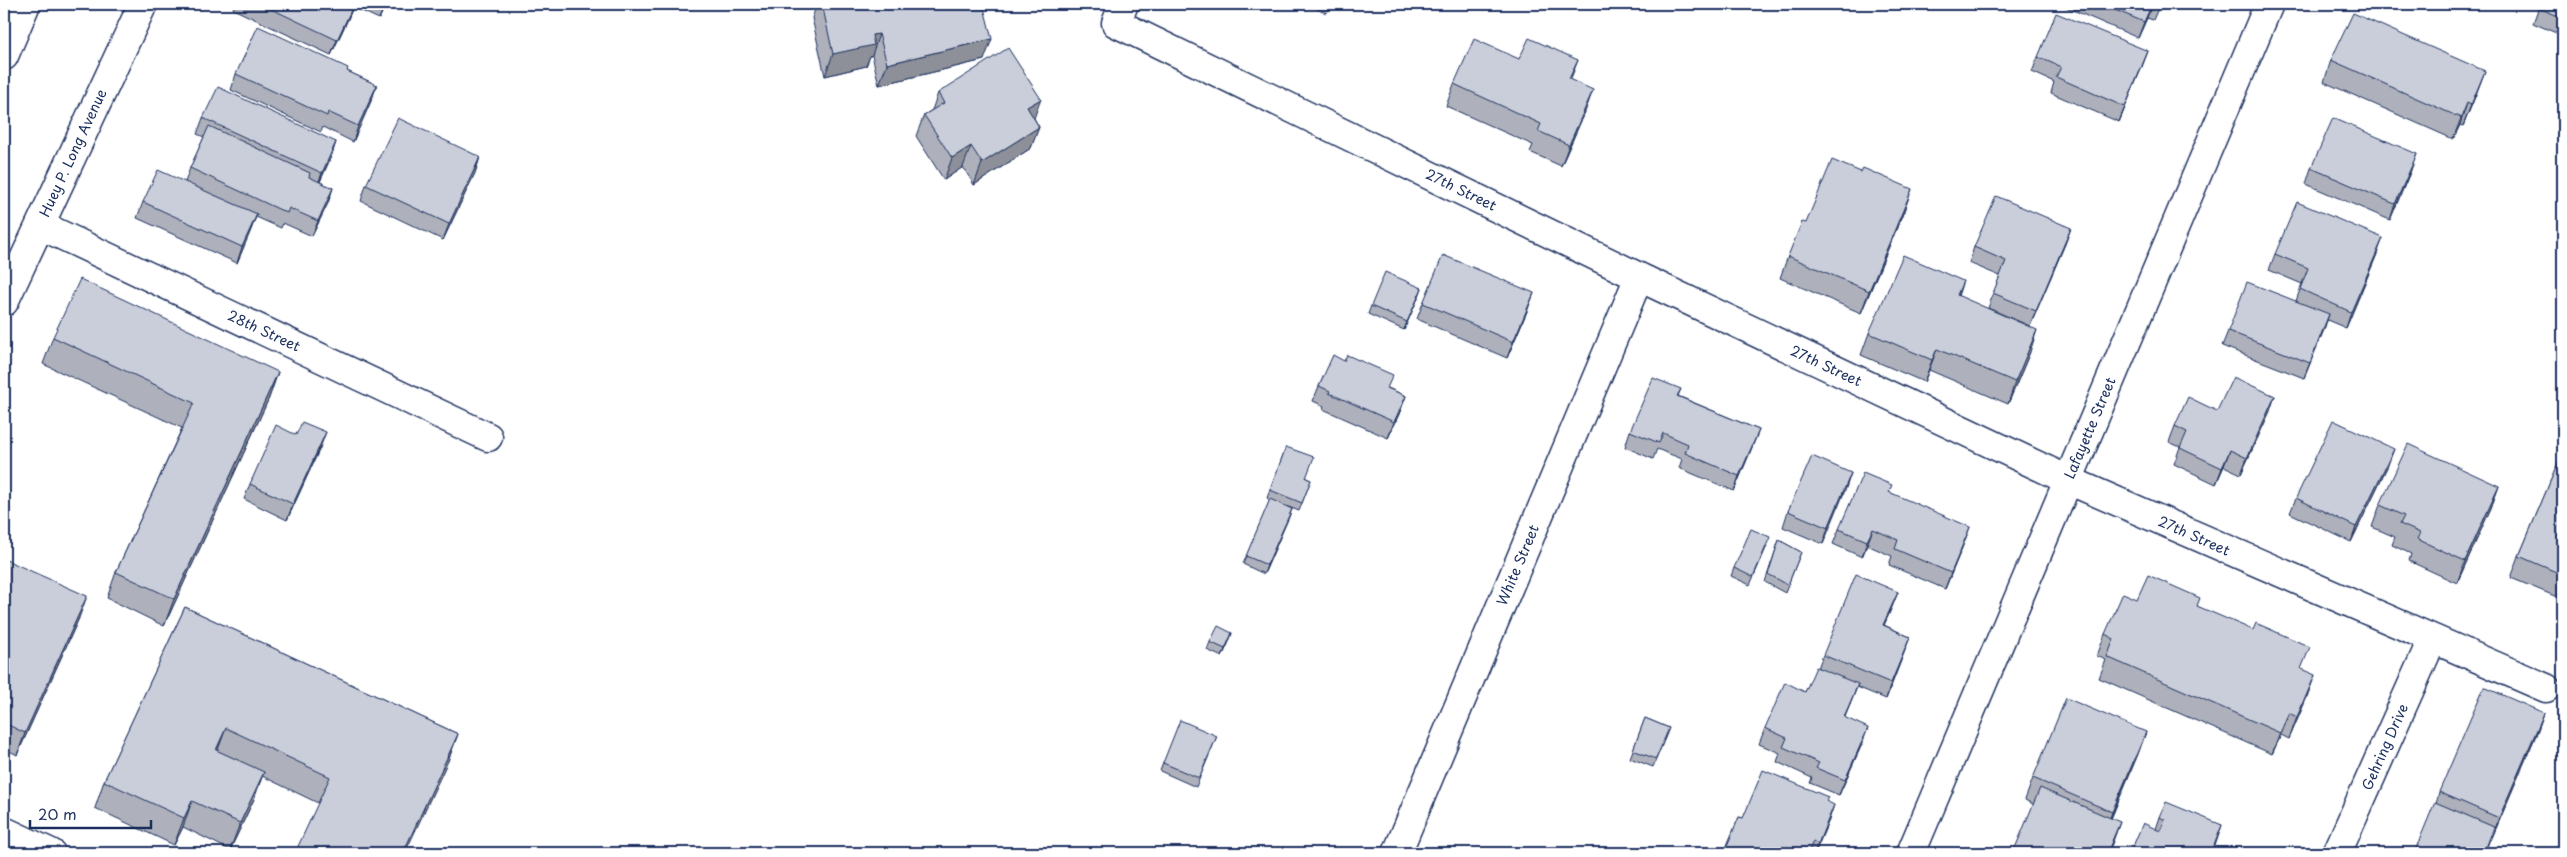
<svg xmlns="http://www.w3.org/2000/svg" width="2567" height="857" font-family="'Playpen Sans',sans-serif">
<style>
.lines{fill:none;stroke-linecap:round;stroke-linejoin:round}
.minor-casing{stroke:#1b2f5e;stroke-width:31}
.minor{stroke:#fff;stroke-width:28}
.wall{fill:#aeb1bb;stroke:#1b2f5e}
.shaded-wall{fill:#8d9099;stroke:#1b2f5e}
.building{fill:#caceda;stroke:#1b2f5e}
.labels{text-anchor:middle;stroke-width:4;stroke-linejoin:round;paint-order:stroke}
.street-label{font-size:14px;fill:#1b2f5e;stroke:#fff}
</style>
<rect width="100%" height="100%" fill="#fff"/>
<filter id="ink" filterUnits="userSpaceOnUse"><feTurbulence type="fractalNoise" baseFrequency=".02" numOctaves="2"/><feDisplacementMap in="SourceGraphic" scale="10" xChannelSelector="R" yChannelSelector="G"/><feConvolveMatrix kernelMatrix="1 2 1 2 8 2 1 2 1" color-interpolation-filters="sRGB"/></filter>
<g filter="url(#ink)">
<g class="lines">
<!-- minor casing -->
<g class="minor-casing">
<path id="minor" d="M1124 4 1116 23 1639 277 2068 480 2546 688
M4 56 26 4
M40 225 488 437
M4 302 143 4
M4 831 51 853
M1397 853 1639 277
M1911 853 2269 4
M2337 853 2432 640"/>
</g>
<!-- minor -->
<use href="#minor" class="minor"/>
</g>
<!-- wall -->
<path class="wall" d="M235 4H386L379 19 353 7 348 19 331 55 233 9Z
M656 4H672L669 10Z
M817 4H983L984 60 879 85 872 55 870 56 866 66 825 76 812 18Z
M1306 4H1330L1326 13Z
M1343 4H1350L1349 7Z
M2059 4H2160L2153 20 2147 18 2138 38Z
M2540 4H2563V36L2533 23Z
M2148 51 2119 122 2051 93 2054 82 2032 72 2038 57Z
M1519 59 1571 80 1585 112 1561 166 1530 152 1533 145 1446 106 1454 84Z
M2331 60 2477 92 2463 126 2460 125 2453 139 2324 82Z
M347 71 377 85 371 101 353 142 323 127 321 132 231 90 236 74Z
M938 93 1034 118 1039 127 1031 148 974 185 963 167 944 180 916 136 924 115 932 110Z
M203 118 336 142 331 157 320 182 333 188 328 203 312 236 283 223 281 228 256 217 237 263 137 218 143 202 185 182 190 168 204 137 197 134Z
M480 157 475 173 443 240 361 201 366 185Z
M2311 168 2411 170 2390 220 2306 184Z
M1904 211 1861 313 1780 278 1788 256 1806 223Z
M2071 228 2065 244 2030 326 1988 308 2000 276 1969 263 1974 247Z
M2275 254H2377L2346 328 2327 320 2304 378 2222 346 2228 331 2296 301 2302 284 2269 270Z
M1963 281 1958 296 2030 352 2008 404 1929 370 1924 382 1861 355 1869 333Z
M1422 288 1404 330 1368 314 1371 306Z
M1423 303 1528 309 1507 358 1417 319Z
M53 337 278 372 269 398 164 626 107 598 116 572 182 428 43 364Z
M1319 386 1388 388 1406 396 1400 412 1388 438 1323 409 1324 406 1313 401Z
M1681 389 1678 396 1759 430 1734 491 1679 468 1682 459 1657 449 1653 459 1625 447 1630 431Z
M2217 411H2270L2241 474 2224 466 2216 484 2174 464 2180 447 2169 442 2175 426Z
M1286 447 1306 478 1311 480 1299 511 1283 505 1292 509 1264 574 1243 564 1270 500 1267 498Z
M320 448 287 520 244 499 250 484Z
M2563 451V582L2557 597 2511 578 2519 556Z
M2388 465 2351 542 2290 513 2296 498Z
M1851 473 1823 544 1783 527 1788 511Z
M2499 486 2491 508 2457 583 2409 561 2411 554 2392 545 2395 537 2372 527 2380 505Z
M1890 492 1964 543 1945 589 1889 565 1892 556 1867 545 1862 557 1833 544 1839 529Z
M1779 540 1801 552 1785 593 1765 582Z
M1767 546 1750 585 1731 576 1734 568Z
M4 559 79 618 17 755 4 748Z
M1898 592 1892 607 1884 625 1910 637 1886 699 1857 687 1845 717 1862 744 1839 795 1810 783 1812 778 1777 762 1780 753 1759 744 1765 728 1805 692 1818 668 1823 655Z
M2137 599 2197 606 2302 669 2307 697 2289 739 2281 735 2272 754 2099 678 2106 660 2097 656 2105 634Z
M185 607 458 734 448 761 318 803 262 776 254 799 230 850 183 827 174 845 95 808 104 781Z
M1232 633 1222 657 1207 650 1210 642Z
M2544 713 2536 735 2491 840 2490 839 2485 853 2436 803 2439 792Z
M1645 718 1669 728 1653 767 1630 758Z
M2146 732 2138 754 2111 819 2112 844 2033 804 2025 800 2033 778Z
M1217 736 1196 787 1160 771 1163 763Z
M1826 801 1829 820 1815 853H1724L1739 817 1743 818Z
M2160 817 2222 825 2130 853 2156 829Z"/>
<!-- shaded-wall -->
<path class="shaded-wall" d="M354 4 348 19 331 55 337 40Z
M385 4H386L379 19Z
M2152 4 2147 18 2138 38 2144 22Z
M879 34 872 55 870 56 866 66 825 76 833 54 872 35Z
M992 39 984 60 879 85 887 64Z
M2148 51 2142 67 2119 122 2125 107Z
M1578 60 1570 81 1569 79Z
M2485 71 2477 92 2463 126 2471 105Z
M377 85 371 101 353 142 358 126Z
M1593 90 1585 112 1561 166 1569 145Z
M1041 99 1033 121 1027 107Z
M2467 103 2460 125 2453 139 2461 118Z
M1039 127 1031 148 974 185 982 163Z
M336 142 331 157 316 189 322 173Z
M971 146 963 167 944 180 952 158Z
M2417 154 2411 170 2390 220 2395 204Z
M480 157 475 173 443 240 449 224Z
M333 188 328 203 312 236 318 221Z
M1912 189 1904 211 1861 313 1869 291Z
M257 214 251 230 237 263 242 247Z
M2071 228 2065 244 2030 326 2036 311Z
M2383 238 2377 254 2346 328 2351 312Z
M1422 288 1419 296 1404 330 1407 322Z
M1534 293 1528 309 1507 358 1513 342Z
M2329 314 2324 330 2304 378 2310 363Z
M2037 330 2030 352 2008 404 2015 382Z
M1937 349 1929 370 1924 382 1932 360Z
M278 372 269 398 164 626 174 599Z
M1406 396 1400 412 1388 438 1394 422Z
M2275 396 2270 411 2241 474 2247 458Z
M1759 430 1753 445 1734 491 1739 476Z
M326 432 320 448 287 520 293 504Z
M2394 449 2388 465 2351 542 2356 527Z
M2230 450 2224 466 2216 484 2222 468Z
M1851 473 1846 488 1823 544 1828 528Z
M2499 486 2491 508 2457 583 2465 561Z
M1292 509 1289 517 1264 574 1267 565Z
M1970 527 1964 543 1945 589 1951 573Z
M1873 529 1867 545 1862 557 1867 541Z
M1898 592 1892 607 1877 641 1883 625Z
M87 596 79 618 17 755 25 733Z
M1232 633 1229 642 1222 657 1225 649Z
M1910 637 1904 653 1886 699 1891 683Z
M2315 675 2307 697 2289 739 2297 717Z
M1858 684 1852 700 1838 732 1844 717Z
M2289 713 2281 735 2272 754 2280 733Z
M2544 713 2536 735 2491 840 2499 818Z
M226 728 216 755V750Z
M1868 728 1862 744 1839 795 1845 780Z
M2146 732 2138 754 2104 834 2112 812Z
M458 734 448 761 405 853H403Z
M264 772 254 799 230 850 240 823Z
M192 801 183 827 174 845 184 818Z
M1834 805 1829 820 1814 853 1818 844Z
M2120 822 2112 844 2108 853H2107Z
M2222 825 2213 852 2212 853H2211Z"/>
<!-- building -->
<path class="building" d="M261 4H354L337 40Z
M822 4H983L992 39 887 64 879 34 872 35 874 45 833 54Z
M2101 4H2152L2144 22Z
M2540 4H2563V18L2539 8Z
M2056 13 2148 51 2125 107 2056 77 2061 67 2038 57Z
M2353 13 2485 71 2471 105 2467 103 2461 118 2331 60Z
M258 26 348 68 347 71 377 85 358 126 328 112 327 116 236 74Z
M1529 38 1578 60 1569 79 1593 90 1569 145 1538 131 1541 124 1454 84 1474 39 1519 59Z
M1008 48 1041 99 1027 107 1039 127 982 163 971 146 952 158 924 115 944 103 938 93Z
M218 87 336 142 322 173 203 118Z
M398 118 480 157 449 224 366 185Z
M2333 118 2417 154 2395 204 2311 168Z
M209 126 310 173 309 177 333 188 318 221 289 208 287 213 190 168Z
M1832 160 1861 172 1863 168 1912 189 1869 291 1788 256 1802 222 1806 223Z
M158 170 257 214 242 247 143 202Z
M1996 196 2071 228 2036 311 1993 293 2006 261 1974 247Z
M2297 202 2383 238 2351 312 2300 289 2308 268 2275 254Z
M1443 255 1534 293 1513 342 1423 303Z
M1903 255 1963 281 1957 295 2037 330 2015 382 1937 349 1932 360 1869 333Z
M1385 272 1422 288 1407 322 1371 306Z
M80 279 278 372 174 599 116 572 194 403 53 337Z
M2247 282 2329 314 2310 363 2228 331Z
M1333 355 1344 361 1347 355 1393 375 1387 388 1406 396 1394 422 1329 393 1330 391 1319 386Z
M2233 377 2275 396 2247 458 2230 450 2222 468 2180 448 2187 432 2175 426 2188 397 2217 411Z
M1653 378 1681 389 1677 396 1759 430 1739 476 1685 453 1688 444 1663 433 1659 443 1630 431Z
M2333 420 2394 449 2356 527 2296 498Z
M302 422 326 432 293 504 250 484 276 425 296 435Z
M2408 444 2499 486 2465 561 2417 539 2420 533 2400 524 2404 516 2380 505Z
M1286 447 1314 457 1306 478 1311 480 1302 503 1270 490Z
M2563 451V575L2519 556Z
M1812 456 1851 473 1828 528 1788 511Z
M1863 473 1892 485 1889 492 1970 527 1951 573 1895 549 1898 540 1873 529 1867 541 1839 529Z
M1270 499 1292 509 1267 565 1246 556Z
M1751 529 1770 537 1753 577 1734 568Z
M1779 540 1801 552 1788 585 1768 574Z
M4 559 87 596 25 733 4 723Z
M1856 574 1898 592 1883 625 1910 637 1891 683 1823 655Z
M2148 575 2200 598 2197 606 2253 630 2256 623 2310 647 2301 669 2315 675 2297 717 2289 713 2280 733 2107 657 2114 639 2105 634 2123 593 2137 599Z
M185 607 458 734 403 853H295L330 777 226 728 216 750 264 772 240 823 192 801 184 818 104 781Z
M1218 626 1232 633 1225 649 1210 642Z
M1816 667 1858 684 1844 717 1868 728 1845 780 1816 768 1819 763 1783 747 1787 738 1765 728 1785 682 1805 692Z
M2484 687 2544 713 2499 818 2439 792Z
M2066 698 2146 732 2112 812 2033 778Z
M1645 718 1669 728 1656 759 1633 750Z
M1180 720 1217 736 1199 778 1163 763Z
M1763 770 1828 797 1826 801 1834 805 1818 844 1813 841 1808 853H1739L1726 848 1739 817 1743 818Z
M2040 788 2120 822 2107 853H2013Z
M2166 802 2222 825 2211 853H2130L2143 823 2160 831 2165 820 2160 817Z
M2435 802 2494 827 2484 853H2414Z"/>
</g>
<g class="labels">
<!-- street labels -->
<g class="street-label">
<text transform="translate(73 153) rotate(-65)" y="5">Huey P. Long Avenue</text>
<text transform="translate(1461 190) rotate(26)" y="5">27th Street</text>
<text transform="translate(264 331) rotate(25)" y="5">28th Street</text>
<text transform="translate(1826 366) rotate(25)" y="5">27th Street</text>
<text transform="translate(2090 428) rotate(-67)" y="5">Lafayette Street</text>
<text transform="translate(2194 536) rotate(24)" y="5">27th Street</text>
<text transform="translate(1518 565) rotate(-67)" y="5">White Street</text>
<text transform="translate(2385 747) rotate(-66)" y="5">Gehring Drive</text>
</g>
</g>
<!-- margin -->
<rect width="2567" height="857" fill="none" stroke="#fff" stroke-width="20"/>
<rect x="10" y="10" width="2547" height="837" fill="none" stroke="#1b2f5e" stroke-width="2" filter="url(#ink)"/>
<!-- scale -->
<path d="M30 820v8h121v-8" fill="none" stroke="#1b2f5e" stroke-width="2.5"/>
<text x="38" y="820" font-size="15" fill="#1b2f5e" stroke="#ffffff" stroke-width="4" paint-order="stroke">20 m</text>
</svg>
